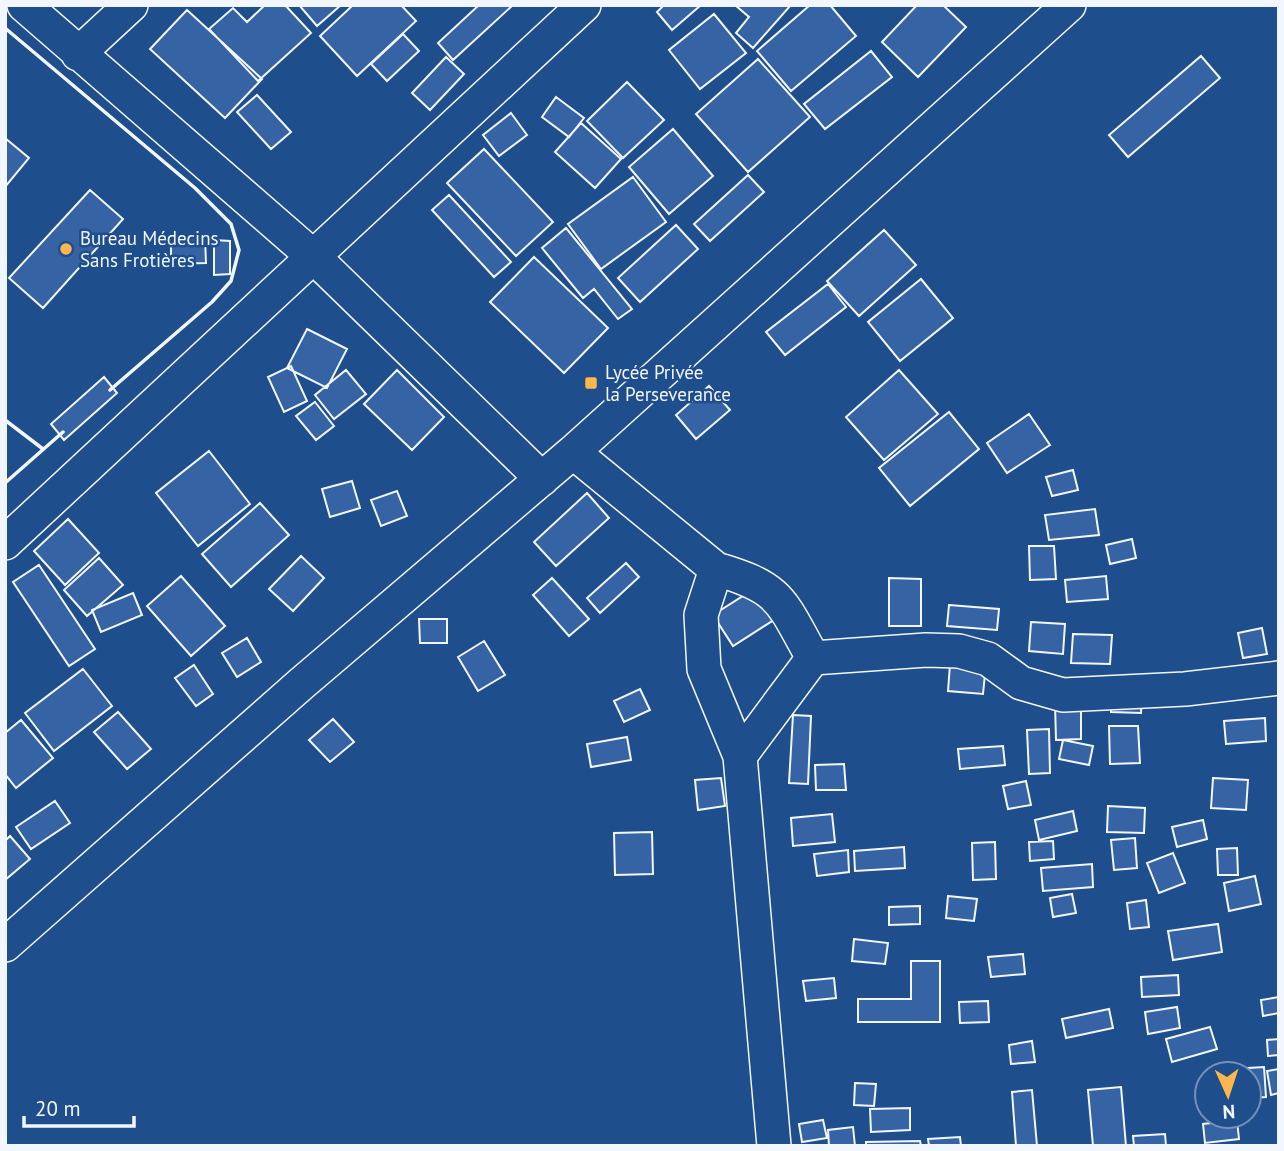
<svg xmlns="http://www.w3.org/2000/svg" width="1284" height="1151" font-family="'PT Sans',sans-serif">
<style>
.building{fill:#3563a3;stroke:#f2f6ff;stroke-width:2}
.lines{fill:none;stroke-linecap:round;stroke-linejoin:round}
.street-casing{stroke:#f2f6ff;stroke-width:36}
.street{stroke:#1f4e8c;stroke-width:33}
.wall{stroke:#f2f6ff;stroke-width:3.5}
.poi-dot{fill:#ffb74d;stroke:#1f4e8c;stroke-width:2.5}
.labels{text-anchor:middle;stroke-width:5;stroke-linejoin:round;paint-order:stroke}
.poi-label{font-size:19px;fill:#f2f6ff;stroke:#1f4e8c;text-anchor:start}
</style>
<rect width="100%" height="100%" fill="#1f4e8c"/>
<!-- building -->
<path class="building" d="M265 5H285L311 33 258 81 209 29 233 8 247 22Z
M299 5H341L317 26Z
M353 5H401L416 21 357 76 320 36Z
M479 5H513L453 60 438 43Z
M664 5H701L672 30 657 12Z
M735 5H791L753 48 736 33 749 17Z
M810 5H830L856 36 791 91 757 51Z
M917 5H943L966 27 918 77 882 42Z
M187 10 262 79 225 118 150 49Z
M714 14 746 53 700 89 669 50Z
M403 34 419 51 387 81 371 64Z
M871 51 892 77 825 129 804 104Z
M1201 56 1220 78 1128 157 1109 135Z
M446 57 464 74 430 110 412 93Z
M758 59 810 117 748 172 696 114Z
M627 82 664 120 623 158 587 121Z
M257 95 291 132 271 149 237 112Z
M556 97 584 118 569 137 542 117Z
M511 113 527 135 499 156 483 135Z
M581 123 621 159 595 188 555 152Z
M673 129 713 176 669 214 629 167Z
M5 138 29 158 5 187Z
M484 149 553 222 516 256 447 183Z
M748 175 764 192 710 241 694 224Z
M633 177 666 222 601 269 568 224Z
M90 190 123 219 43 308 9 278Z
M449 195 511 262 494 277 432 210Z
M676 225 698 249 640 302 618 278Z
M566 228 632 309 618 319 594 289 583 298 542 248Z
M884 230 916 265 859 316 827 281Z
M171 238H205L206 263 171 264Z
M214 240 230 241V274L214 275Z
M534 257 608 328 564 373 490 302Z
M921 279 953 318 900 361 868 322Z
M828 284 846 307 785 355 766 332Z
M307 329 347 349 327 388 287 368Z
M291 366 307 401 284 412 268 377Z
M346 370 366 394 334 419 315 395Z
M397 370 444 417 412 450 364 404Z
M899 370 938 414 884 460 846 417Z
M104 377 117 393 64 440 51 424Z
M709 386 730 410 696 439 676 415Z
M315 402 334 426 316 440 296 416Z
M949 412 979 449 910 506 879 468Z
M1029 414 1050 445 1007 473 987 443Z
M209 451 250 504 198 546 156 493Z
M1073 470 1078 490 1052 496 1046 477Z
M352 481 360 508 330 517 322 489Z
M397 491 407 516 381 526 371 500Z
M587 493 609 518 556 566 534 542Z
M260 503 289 535 231 587 202 554Z
M1095 509 1099 535 1049 540 1045 515Z
M68 519 99 553 65 585 34 551Z
M1132 539 1136 558 1110 564 1106 545Z
M1029 546H1054L1056 579 1030 580Z
M301 556 324 578 293 611 269 589Z
M99 558 123 585 87 616 64 590Z
M626 563 639 577 600 613 587 598Z
M39 565 95 649 69 666 13 582Z
M181 576 225 626 191 656 147 606Z
M1106 576 1108 599 1067 602 1065 580Z
M552 578 589 619 569 636 533 595Z
M889 578 921 579V626H889Z
M768 580 788 611 733 646 713 615Z
M133 593 142 615 101 632 92 610Z
M949 605 999 609 997 630 947 626Z
M419 619H447V643H420Z
M1031 622 1065 624 1063 654 1029 651Z
M1262 628 1267 654 1243 658 1238 633Z
M1073 634 1112 635 1110 664 1071 663Z
M247 638 261 662 237 677 222 653Z
M484 641 505 675 478 691 458 657Z
M951 651 987 654 983 694 948 691Z
M194 665 213 694 196 706 175 678Z
M83 669 112 706 54 751 25 713Z
M640 689 650 710 624 722 614 701Z
M1111 693 1142 694 1141 713 1111 712Z
M1081 703V739L1056 740 1055 704Z
M118 712 151 749 127 769 94 732Z
M793 715 811 716 808 784 789 783Z
M1265 718 1266 741 1226 744 1224 721Z
M333 719 354 742 330 762 309 740Z
M21 720 53 758 16 788 5 774V733Z
M1109 726H1138L1140 763 1110 764Z
M1049 729 1050 773 1029 774 1027 730Z
M627 737 631 760 591 767 587 744Z
M1063 740 1093 746 1089 765 1059 759Z
M1003 746 1005 765 960 769 958 749Z
M844 764 846 790H816L815 765Z
M721 778 725 806 698 810 695 780Z
M1213 778 1248 780 1246 810 1211 808Z
M1026 781 1031 805 1008 809 1003 786Z
M55 801 70 823 31 849 16 827Z
M1108 806 1145 808 1144 833 1107 832Z
M1073 811 1077 831 1039 840 1035 820Z
M832 814 835 842 793 846 791 818Z
M1203 820 1207 839 1177 847 1172 827Z
M652 832 653 874 615 875 614 833Z
M10 836 30 859 5 880V841Z
M1135 838 1137 868 1114 870 1111 840Z
M1053 841 1054 859 1030 861 1029 842Z
M995 842 996 879 973 880 972 843Z
M904 847 905 868 855 871 854 851Z
M1237 848 1238 875H1218L1217 849Z
M848 850 849 872 817 876 814 854Z
M1173 853 1185 883 1159 893 1147 863Z
M1092 864 1093 887 1043 891 1041 868Z
M1255 876 1261 904 1229 911 1224 883Z
M1072 894 1076 913 1053 917 1050 898Z
M948 896 977 899 974 921 946 918Z
M1146 900 1149 927 1130 929 1127 903Z
M920 906V924L889 925V907Z
M1218 924 1222 952 1173 960 1168 931Z
M854 939 888 943 885 964 852 961Z
M1023 954 1025 974 991 977 988 957Z
M911 961H940V1022H858V999H911Z
M1178 975 1179 995 1142 997 1141 977Z
M834 978 836 998 806 1001 803 981Z
M1279 997V1013L1263 1016 1261 1000Z
M988 1001 989 1022 960 1023 959 1002Z
M1177 1007 1180 1028 1148 1034 1145 1012Z
M1109 1009 1113 1028 1066 1038 1062 1019Z
M1210 1027 1217 1049 1172 1062 1166 1039Z
M1279 1039V1055L1268 1056 1267 1040Z
M1032 1041 1035 1062 1011 1064 1009 1045Z
M1264 1067 1266 1097 1250 1098 1248 1068Z
M1279 1069V1093L1271 1095 1267 1071Z
M855 1083 876 1084 874 1106 854 1105Z
M1121 1087 1126 1146H1093L1088 1090Z
M1032 1090 1037 1146H1016L1012 1092Z
M910 1108V1130L871 1132 870 1109Z
M823 1120 827 1138 802 1142 799 1124Z
M1237 1120 1239 1139 1205 1143 1203 1124Z
M853 1127 855 1146H829L828 1130Z
M1165 1134 1166 1146H1134L1133 1136Z
M960 1137 961 1146H929L928 1139Z
M920 1141 921 1146H866V1142Z"/>
<g class="lines">
<!-- street casing -->
<g class="street-casing">
<path id="street" d="M24 5 315 258 542 479
M78 54 131 5
M573 452 716 569 701 615 704 669 740 756 774 1146
M5 543 584 5
M716 569C782 588 781 601 813 658L740 756
M813 658 926 650 959 651 988 659 1021 683 1063 695 1185 689 1279 678
M5 945 301 684 573 452 1069 5"/>
</g>
<!-- street -->
<use href="#street" class="street"/>
<!-- wall -->
<path class="wall" d="M5 28 195 188 231 224 239 250 231 281 212 302 110 390
M5 420 43 449
M5 483 63 432"/>
</g>
<!-- markers -->
<g class="poi-dot">
<circle cx="66" cy="249" r="7"/>
<rect x="584" y="376" width="14" height="14" rx="3.5"/>
</g>
<g class="labels">
<!-- poi labels -->
<g class="poi-label">
<text x="80" y="245">Bureau Médecins<tspan x="80" dy="22">Sans Frotières</tspan></text>
<text x="605" y="379">Lycée Privée<tspan x="605" dy="22">la Perseverance</tspan></text>
</g>
</g>
<!-- border -->
<rect width="1284" height="1151" fill="none" stroke="#f2f6ff" stroke-width="14"/>
<!-- north arrow -->
<g transform="translate(1228 1095) rotate(177)"><circle r="33" fill="#1f4e8c" stroke="#7391ba" stroke-width="2"/>
<path d="M0-5L12 26L0 18L-12 26Z" fill="#ffb74d"/>
<text y="-10" font-size="19" font-weight="bold" text-anchor="middle" fill="#f2f6ff">N</text>
</g>
<!-- scale -->
<path d="M24 1116v10h110v-10" fill="none" stroke="#f2f6ff" stroke-width="3.5"/>
<text x="35" y="1116" font-size="21" fill="#f2f6ff" stroke="#1f4e8c" stroke-width="5" paint-order="stroke">20 m</text>
</svg>
